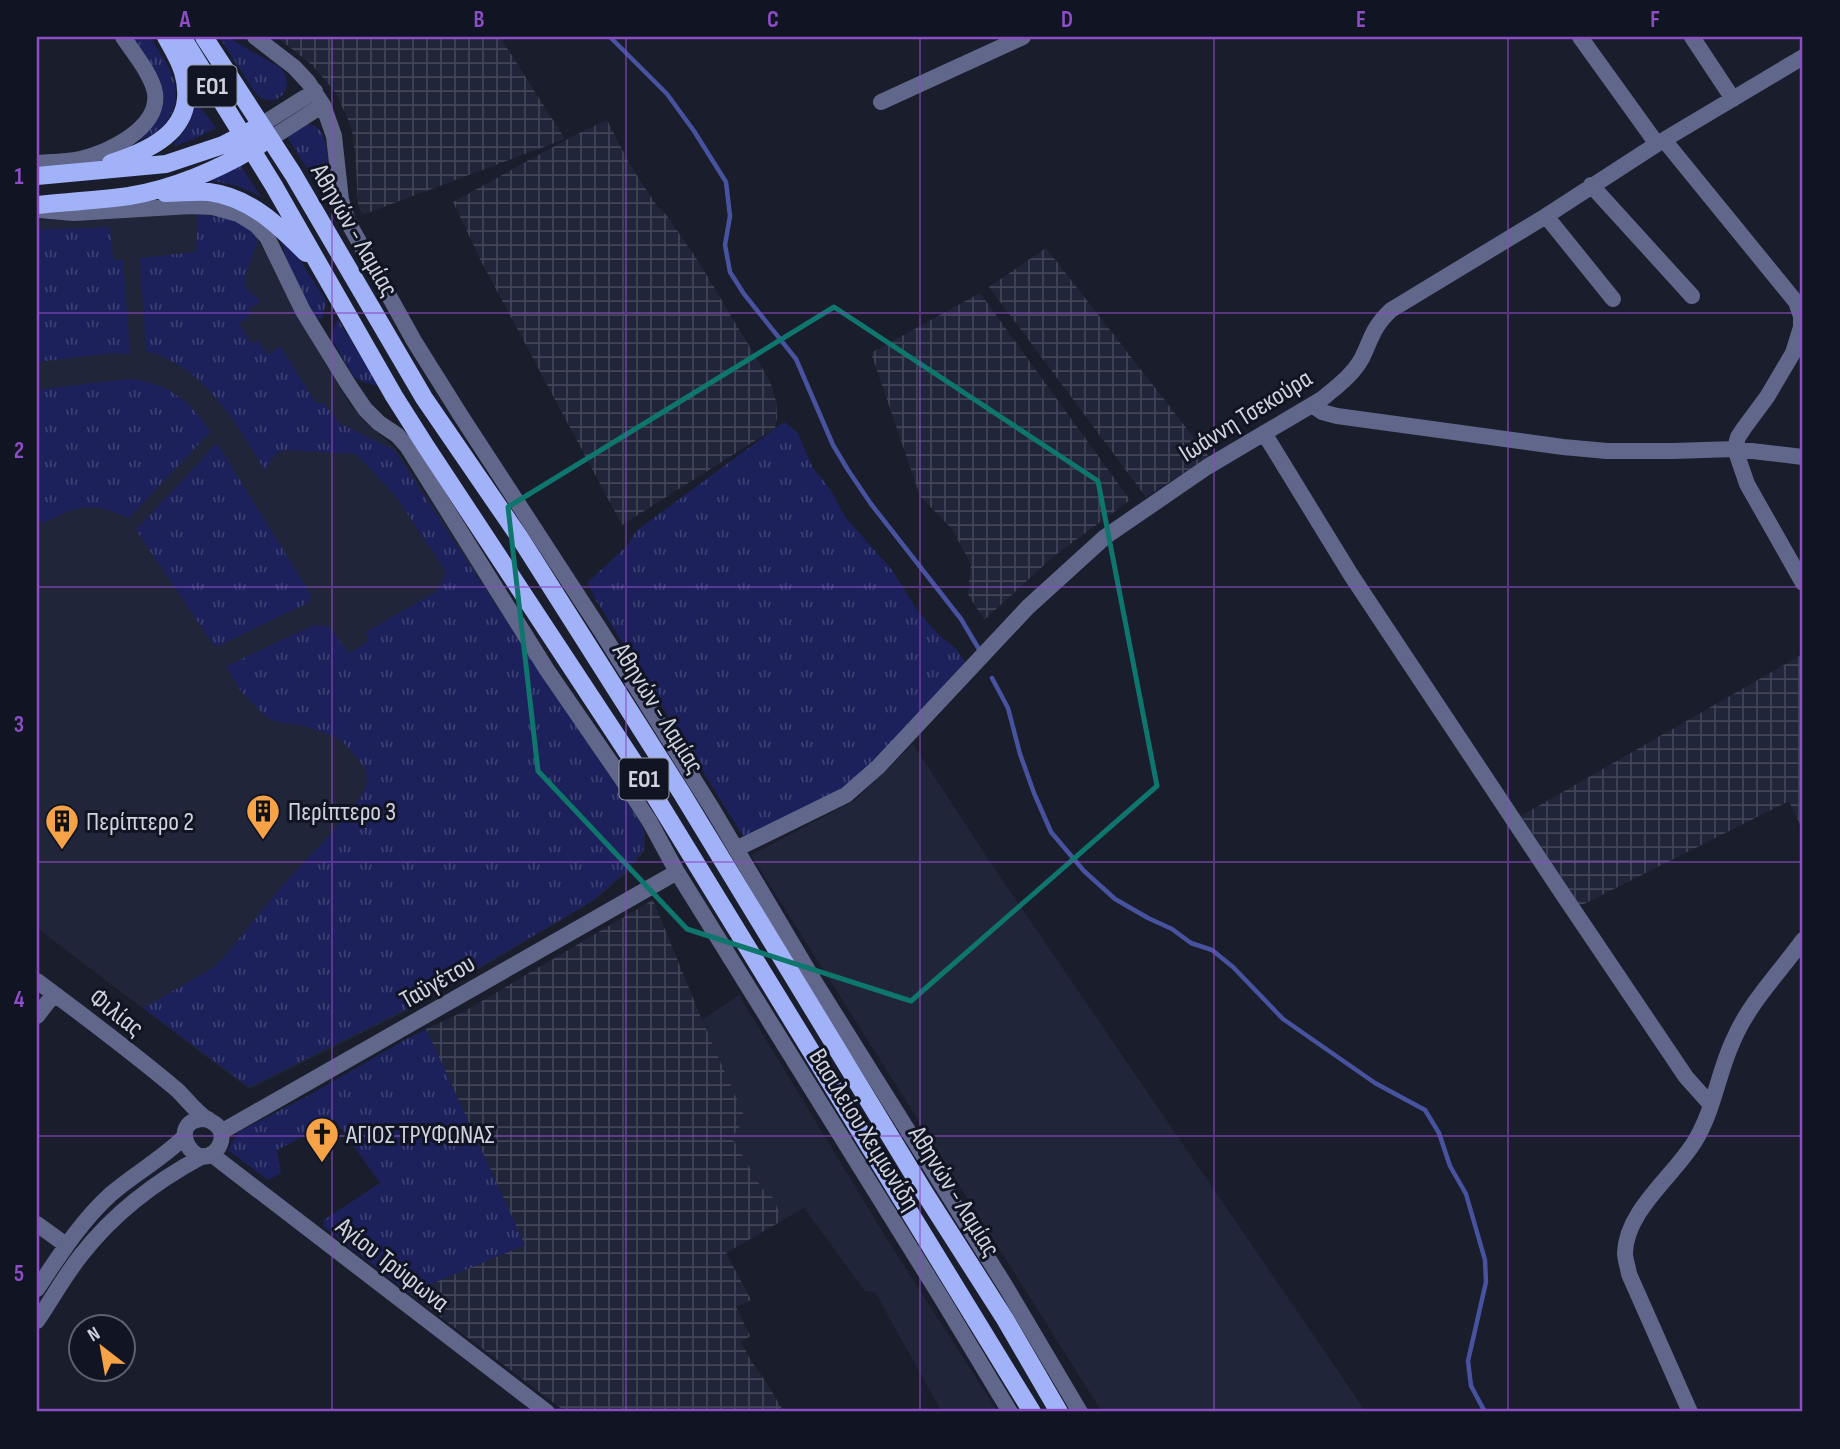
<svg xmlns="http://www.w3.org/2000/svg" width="1840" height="1449" font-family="'Sofia Sans Condensed',sans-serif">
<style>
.built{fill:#21253a}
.industrial{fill:url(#industrial-grid)}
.grass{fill:url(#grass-tufts)}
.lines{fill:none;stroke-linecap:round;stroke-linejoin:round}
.stream{stroke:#48539f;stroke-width:4.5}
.minor{stroke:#60678a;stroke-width:16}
.major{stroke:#a2b2f9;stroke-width:18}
.marked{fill:none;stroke:#0f766e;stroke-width:5;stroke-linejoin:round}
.grid{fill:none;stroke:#8c4dc5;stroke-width:2;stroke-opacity:0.55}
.labels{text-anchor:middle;stroke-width:6;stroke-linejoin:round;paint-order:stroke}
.shield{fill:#111422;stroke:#979aa5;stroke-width:2}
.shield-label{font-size:24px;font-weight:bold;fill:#d0d3dd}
.street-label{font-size:26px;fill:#d0d3dd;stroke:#111422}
.poi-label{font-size:26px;fill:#d0d3dd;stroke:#111422;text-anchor:start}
.neatline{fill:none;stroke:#8c4dc5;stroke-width:2.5}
.grid-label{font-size:23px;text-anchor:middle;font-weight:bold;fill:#8c4dc5}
</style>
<defs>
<pattern id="industrial-grid" width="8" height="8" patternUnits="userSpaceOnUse" patternTransform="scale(1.75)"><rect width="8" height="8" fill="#21253a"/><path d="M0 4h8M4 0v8" fill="none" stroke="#404456"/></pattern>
<pattern id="grass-tufts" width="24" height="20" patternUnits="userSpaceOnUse" patternTransform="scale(1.75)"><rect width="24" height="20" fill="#1c215b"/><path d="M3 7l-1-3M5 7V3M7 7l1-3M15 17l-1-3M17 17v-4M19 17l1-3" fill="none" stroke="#3c4072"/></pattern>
</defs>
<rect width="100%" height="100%" fill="#1a1d2c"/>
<!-- built -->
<path class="built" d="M209 213 252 227 292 305 349 403 364 420 396 449 639 818 645 830V851L624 875 593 901 419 1005 249 1089 37 928V220Z
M913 744 992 865 1366 1412H1102L751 855 854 801Z
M739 995 890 1244 998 1412H942L875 1292 865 1291 804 1208 783 1220 770 1193 763 1190 732 1138 702 1020Z"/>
<!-- industrial -->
<path class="industrial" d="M277 37H500L565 139 362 215 358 204 356 166 353 136 350 124 336 93 312 65Z
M607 120 630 165 657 206 667 216 700 264 770 381 776 401 777 417 775 428 622 525 481 261 453 202 573 136Z
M1046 248 1209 457 1146 497 989 287Z
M980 293 1130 500 1054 556 984 620 968 594 971 564 952 529 920 496 871 353Z
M1803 654V831L1789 801 1580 906 1521 816Z
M653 900 702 1020 745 1118 732 1138 763 1190 770 1192 783 1220 726 1253 751 1300 736 1307 750 1336 741 1342 750 1359 766 1382 784 1412H566L409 1293 525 1245 426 1029 465 1011Z"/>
<!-- grass -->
<path class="grass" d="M132 37H150C158 51 170 65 174 81 182 110 163 133 137 141 144 133 153 125 158 116 174 88 146 59 132 37Z
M219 37H227L281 68C298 90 274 111 256 94Z
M196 101 216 128 196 138 175 146 174 144 188 126Z
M304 123C313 124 319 127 323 135 330 148 328 187 329 204L289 140 288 136Z
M241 166 261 197 238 186 209 180Z
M198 214C219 216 248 220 258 240L245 276V287L261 302 250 308 249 316 239 324 252 344 257 340 268 355 280 346 316 403H324L339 423 395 451 526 651 630 806 644 830 643 850 622 875 592 901 418 1003 249 1087 143 1008 213 968 224 957 282 886 349 814 360 799 365 789 367 779 365 768 345 744 333 736 305 726 274 721 264 715 241 691 226 666 315 625 328 626 350 653 368 641 366 632 437 591 444 579 445 570 394 494 356 454 283 450 274 455 265 470C235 423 205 366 146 351L140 258 196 252Z
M110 227 113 260H123L130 354 113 353 37 362V230Z
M280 232 294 250 326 301 322 319 317 318C297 286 286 269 280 232Z
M337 320H338L377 382 378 386 363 382 354 377 331 338Z
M127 379C163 380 193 402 210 432L129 518C122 516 115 512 108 510 84 502 65 512 44 523L37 520V390Z
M784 422 797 432 813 468 830 489 846 518 892 570 917 610 936 632 956 649 969 667 863 778 752 834 743 836 594 597 588 582 628 545 636 531Z
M217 443 308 590 311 597 306 604 218 646 213 644 136 530Z
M426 1029 525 1245 409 1293 323 1226 324 1220 380 1183 335 1120 277 1150 281 1173 268 1180 228 1150 238 1132 311 1094 401 1042Z"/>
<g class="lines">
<!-- stream -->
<path class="stream" d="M610 37 667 94 694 131 726 182 730 216 725 245 730 272 744 294 796 359 833 445 848 470 871 504 961 619 980 651
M992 678 1008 708 1020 754 1034 793 1051 832 1084 871 1115 899 1148 918 1172 929 1191 943 1212 950 1233 967 1283 1019 1375 1083 1425 1110 1439 1133 1450 1166 1466 1194 1485 1260 1486 1282 1468 1361 1471 1386 1485 1412"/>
<!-- minor -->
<path class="minor" d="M255 37 294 67 308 82 323 105 334 136 341 200 348 222 414 341 461 416 601 631 713 810 816 984 1006 1287 1080 1412
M1580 37 1657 144
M1692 37 1733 99
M881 102 1023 37
M261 125 315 91
M270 139 323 105
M1664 140 1796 302 1801 316V327L1793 353 1767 397 1744 428 1738 437 1735 449 1747 484 1803 583
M37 163C51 162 66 162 80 159 108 153 160 128 155 93 152 75 133 52 123 37
M1591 185 1692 296
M39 210 74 213 191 206 213 207 238 214 256 225 267 237 303 311 348 384 365 409 379 423 397 435 407 446 547 670 622 779 650 822 677 872 942 1299 1010 1412
M1546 216 1613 299
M1312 405 1322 412 1337 416 1563 447 1607 451H1673L1735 449 1803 457
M1264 433 1351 575 1562 893 1686 1077 1711 1105
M736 849 846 795 878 767 1028 607 1105 537 1207 467 1322 399C1336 387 1353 375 1362 358 1372 337 1373 327 1391 310L1546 216 1657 144 1803 57
M37 981C84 1016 131 1051 176 1089 186 1098 195 1111 207 1119 211 1122 216 1123 219 1128 223 1134 222 1142 218 1148 195 1179 162 1116 208 1119
M37 1016 54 994
M221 1132 677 872
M211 1154 547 1412
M37 1224 66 1245
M37 1289C59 1256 81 1221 111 1194 134 1174 162 1159 184 1137
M37 1321C52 1299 65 1275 82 1254 115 1212 156 1181 203 1156
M1690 1412 1629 1274C1628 1267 1625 1259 1625 1253 1626 1210 1675 1175 1695 1141 1714 1110 1718 1073 1733 1041 1749 1003 1779 973 1803 940"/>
<!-- major -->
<path class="major" d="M182 37 274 186 394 396 425 445 637 767 1032 1412
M204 37 293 174 424 398 520 538 681 792 924 1192 1005 1319 1059 1412
M111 163C155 149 199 127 183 72 179 59 172 48 166 37
M37 176 166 164 223 145 252 130
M165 193C180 193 195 191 209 192 250 197 279 226 306 253
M37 205C68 202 99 200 129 196 177 188 220 169 261 144"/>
</g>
<!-- marked area -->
<path class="marked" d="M834 307 1098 481 1157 786 911 1001 687 929 538 771 508 507Z"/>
<!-- grid -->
<path class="grid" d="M332 37V1412M626 37V1412M920 37V1412M1214 37V1412M1508 37V1412M37 313H1803M37 587H1803M37 862H1803M37 1136H1803"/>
<!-- icons -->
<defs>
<g id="building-pin" transform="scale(1.75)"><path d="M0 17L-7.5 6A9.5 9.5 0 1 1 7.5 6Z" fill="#f6a247" stroke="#111422"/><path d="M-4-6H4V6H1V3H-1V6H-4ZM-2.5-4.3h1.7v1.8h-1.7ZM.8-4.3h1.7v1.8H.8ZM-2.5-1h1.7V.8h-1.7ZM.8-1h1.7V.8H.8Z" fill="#111"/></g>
<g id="church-pin" transform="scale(1.75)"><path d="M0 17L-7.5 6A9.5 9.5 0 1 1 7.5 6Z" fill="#f6a247" stroke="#111422"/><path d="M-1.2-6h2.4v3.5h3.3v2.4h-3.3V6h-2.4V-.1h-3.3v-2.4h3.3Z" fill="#111"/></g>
</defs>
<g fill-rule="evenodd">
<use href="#building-pin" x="263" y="811"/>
<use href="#building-pin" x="62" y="821"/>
<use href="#church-pin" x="322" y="1134"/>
</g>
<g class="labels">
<!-- shield labels -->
<g class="shield">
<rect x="187.5" y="65.5" width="49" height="41" rx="5"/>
<rect x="619.5" y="758.5" width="49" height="41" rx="5"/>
</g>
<g class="shield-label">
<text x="212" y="94">ΕΟ1</text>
<text x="644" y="787">ΕΟ1</text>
</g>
<!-- street labels -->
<g class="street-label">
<text transform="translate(355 230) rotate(60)" y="9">Αθηνών - Λαμίας</text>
<text transform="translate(1245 415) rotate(-32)" y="9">Ιωάννη Τσεκούρα</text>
<text transform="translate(659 708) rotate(58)" y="9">Αθηνών - Λαμίας</text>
<text transform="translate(437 981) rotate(-30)" y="9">Ταϋγέτου</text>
<text transform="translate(117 1012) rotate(38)" y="9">Φιλίας</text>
<text transform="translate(865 1129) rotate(58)" y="9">Βασιλείου Χειμωνίδη</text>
<text transform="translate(955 1191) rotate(58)" y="9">Αθηνών - Λαμίας</text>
<text transform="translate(393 1264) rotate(38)" y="9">Αγίου Τρύφωνα</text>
</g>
<!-- poi labels -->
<g class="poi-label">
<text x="288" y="820">Περίπτερο 3</text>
<text x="86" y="830">Περίπτερο 2</text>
<text x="346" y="1143">ΑΓΙΟΣ ΤΡΥΦΩΝΑΣ</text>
</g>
</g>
<!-- border -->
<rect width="1840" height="1449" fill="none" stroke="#111422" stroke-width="77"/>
<!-- north arrow -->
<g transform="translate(102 1348) rotate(329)"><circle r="33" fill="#111422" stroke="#5d606d" stroke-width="2"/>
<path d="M0-5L12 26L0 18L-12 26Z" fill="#f6a247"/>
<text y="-10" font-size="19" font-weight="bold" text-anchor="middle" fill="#d0d3dd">N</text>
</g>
<rect x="38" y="38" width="1763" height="1372" class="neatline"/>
<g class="grid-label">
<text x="185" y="27">A</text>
<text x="479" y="27">B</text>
<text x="773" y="27">C</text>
<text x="1067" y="27">D</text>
<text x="1361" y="27">E</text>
<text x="1655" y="27">F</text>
<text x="19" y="184">1</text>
<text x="19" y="458">2</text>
<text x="19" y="732">3</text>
<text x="19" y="1007">4</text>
<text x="19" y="1281">5</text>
</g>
</svg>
